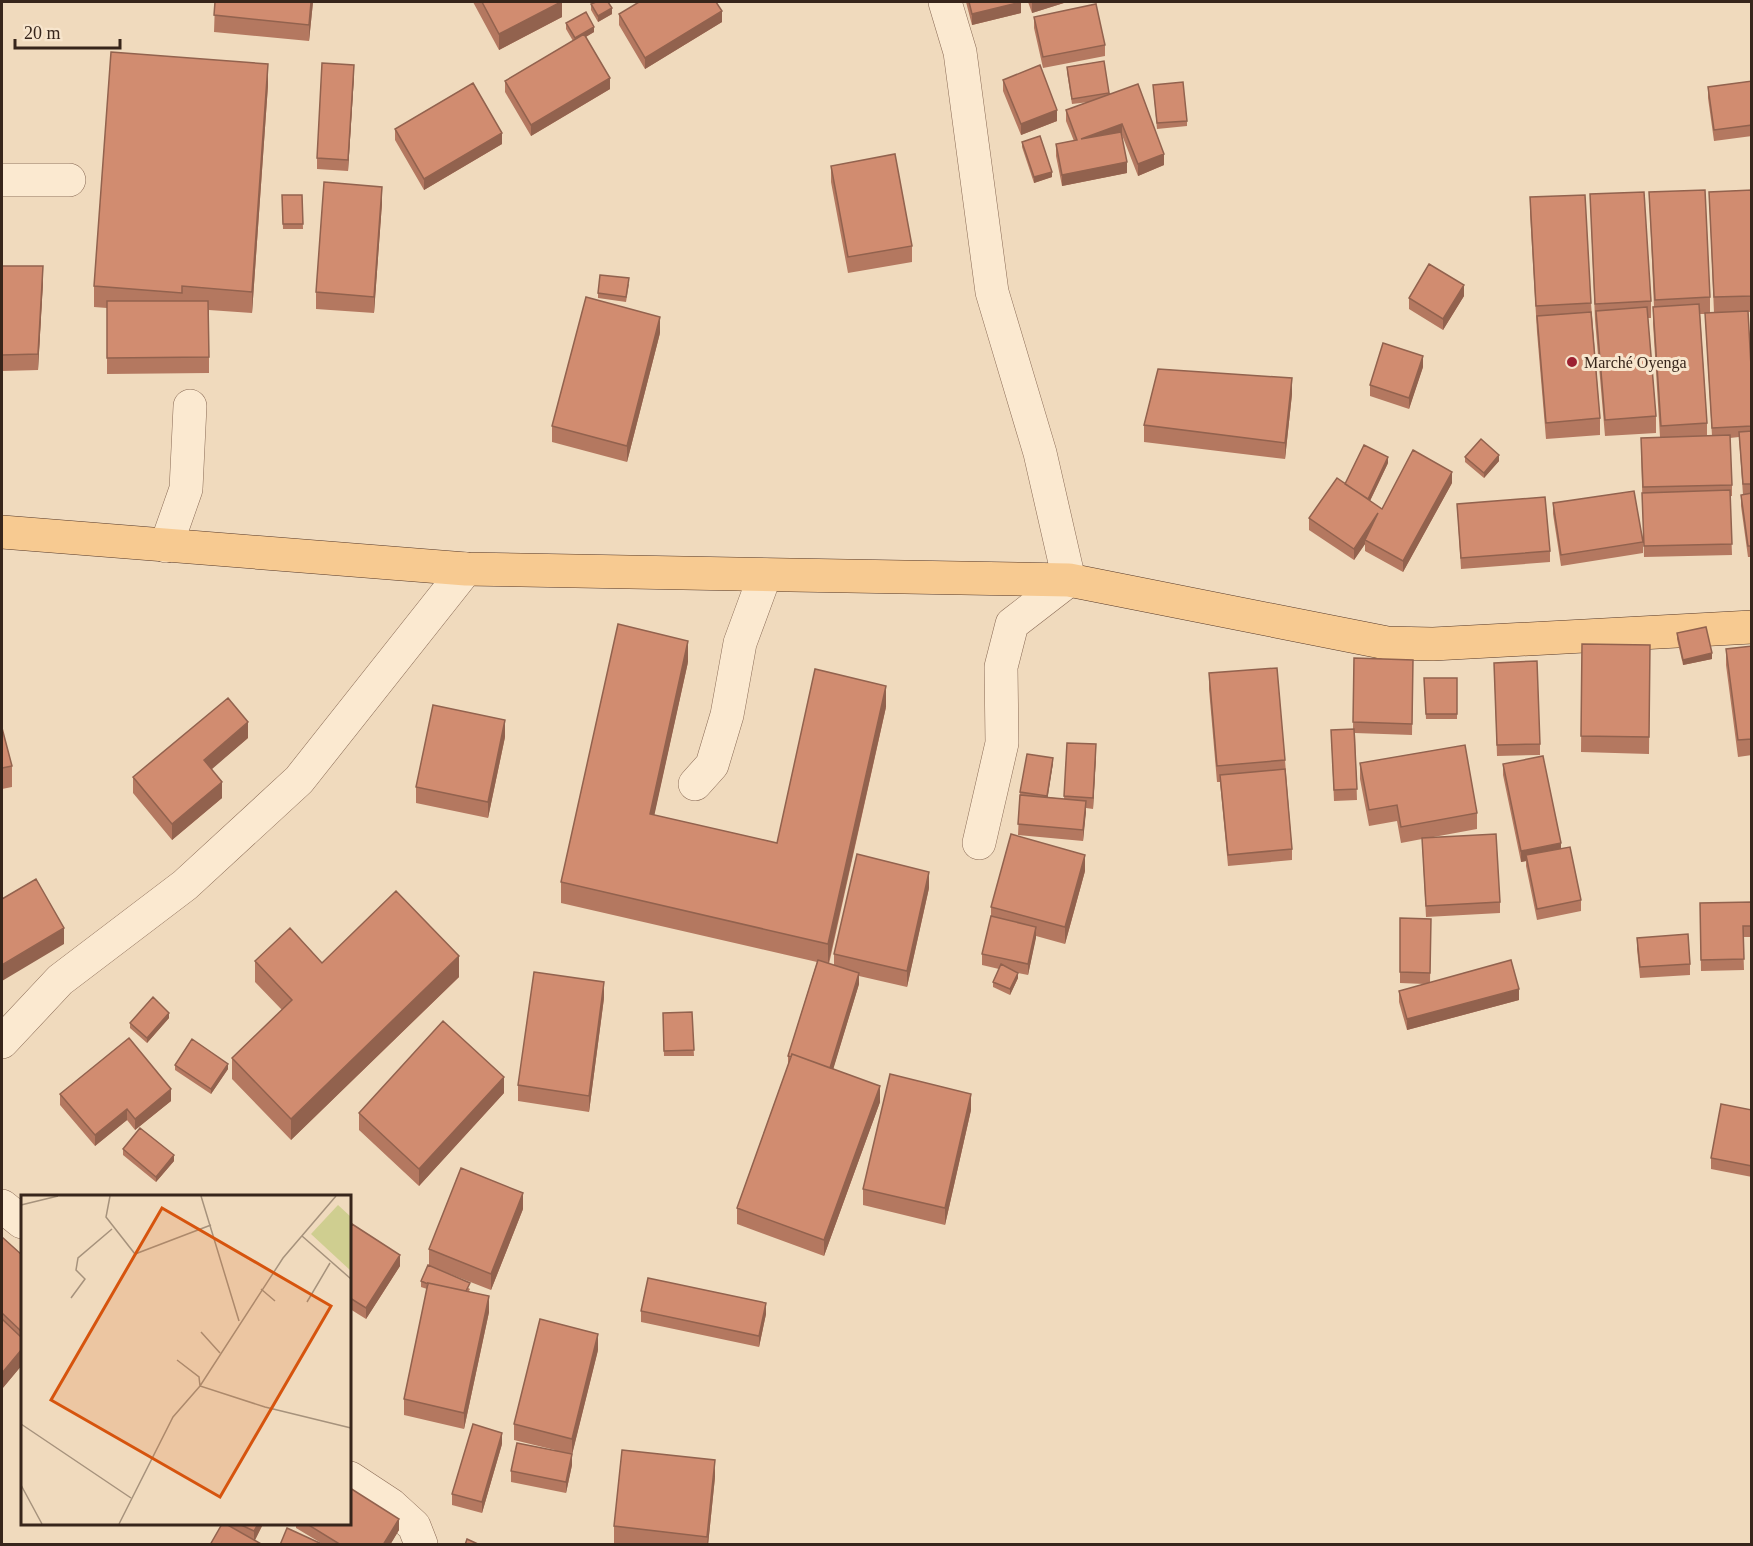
<svg xmlns="http://www.w3.org/2000/svg" width="1753" height="1546" font-family="Georgia,serif">
<style>
.lines{fill:none;stroke-linecap:round;stroke-linejoin:round}
.minor-casing{stroke:#896a55;stroke-width:34}
.major-casing{stroke:#56392a;stroke-width:34}
.minor{stroke:#fbe9d0;stroke-width:33}
.major{stroke:#f7ca91;stroke-width:33}
.wall{fill:#b47860;fill-rule:evenodd}
.shaded-wall{fill:#92624e}
.building{fill:#d18c70;stroke:#92624e;stroke-width:1.5}
.poi-dot{fill:#9c2132;stroke:#f7e5cd;stroke-width:2}
.labels{text-anchor:middle;stroke-width:6;stroke-linejoin:round;paint-order:stroke}
.poi-label{font-size:16px;fill:#37251b;stroke:#f7e5cd;text-anchor:start}
.inset-road{fill:none;stroke:#a6927c;stroke-width:1.5}
.view{fill:#d6540e;fill-opacity:0.15;stroke:#d6540e;stroke-width:3}
.inset-edge{fill:none;stroke:#37251b;stroke-width:3}
</style>
<rect width="100%" height="100%" fill="#f0dabd"/>
<g class="lines">
<!-- minor casing -->
<g class="minor-casing">
<path id="minor" d="M945 2 960 52 992 292 1040 453 1069 580 1012 624 1001 667 1002 743 979 843
M2 180H69
M166 546 186 489 190 406
M695 784 712 765 727 715 740 643 765 575
M2 1042 60 980 185 885 299 780 466 569
M2 1206 22 1222
M350 1478 391 1505 414 1526 421 1544"/>
</g>
<!-- major casing -->
<g class="major-casing">
<path id="major" d="M2 532 466 569 1069 580 1387 643 1433 644 1752 627"/>
</g>
<!-- minor -->
<use href="#minor" class="minor"/>
<!-- major -->
<use href="#major" class="major"/>
</g>
<!-- wall -->
<path class="wall" d="M215 2H313L309 41 214 32Z
M473 2H564L562 3V17L499 50Z
M966 2H1021V13L972 25Z
M1028 2H1067L1032 13Z
M591 4 612 14 598 22 591 10Z
M619 14 722 22 645 69 619 25Z
M1034 17 1105 45V56L1043 68 1034 28Z
M566 23 594 32 586 37 610 89 531 136 505 92V81L573 41 566 29Z
M1104 61 1109 95 1164 165 1138 176 1122 135 1127 173 1062 186 1056 156V144L1074 141 1066 121V110L1089 102 1072 104 1067 72V67Z
M354 76 348 171 317 169V158Z
M1003 80 1057 121 1021 135 1003 91Z
M1752 81V136L1714 141 1708 98V87Z
M268 85 252 313 209 310V373L107 374V308L94 307V286Z
M1153 85 1187 121V126L1157 129Z
M395 129 502 144 424 190 395 140Z
M1022 142 1052 177 1034 183 1022 147Z
M831 166 912 246V262L848 273 831 182Z
M1752 190V312H1748L1752 385V557H1748L1741 506V495H1743L1739 437 1730 438 1732 485V496H1730L1732 555 1644 557 1641 449 1660 437 1653 323V307H1654L1649 192 1710 297V313H1714L1709 192ZM1700 314H1705L1712 436H1707V423Z
M1590 194 1651 301V318H1648L1656 416V433L1605 436 1595 320Z
M282 195H302L303 229H283Z
M1530 197 1591 303 1600 418V435L1546 439 1537 332 1530 213Z
M382 203 374 313 316 309V292Z
M2 266 43 282 38 370 2 371Z
M629 284 626 302 598 298V293Z
M1464 296 1443 330 1409 309V298Z
M660 333 627 462 552 442V426Z
M1423 367 1409 409 1370 396V385Z
M1292 394 1285 459 1144 442V425Z
M1465 457 1499 461 1484 478 1465 462Z
M1388 463 1370 501 1382 509 1452 483 1403 572 1365 551V544L1354 560 1309 530V518L1345 484Z
M1553 503 1643 542V553L1561 566 1553 514Z
M1457 504 1550 551V562L1461 569Z
M1677 633 1712 659 1683 665 1677 639Z
M1582 644 1650 645 1649 754 1581 752Z
M1752 646V755L1738 757 1726 665V649Z
M1354 658 1413 660 1412 735 1355 733 1357 800 1334 801 1331 730 1353 729Z
M688 662 654 815 777 843 886 707 829 964 834 965V954L929 888 907 987 859 976V984L833 1069 880 1102 824 1256 737 1224V1208L788 1065V1056L817 962 561 903V882Z
M1494 663 1540 744V755L1497 756Z
M1209 673 1285 760 1292 849V860L1228 866 1220 782H1217L1209 689Z
M1424 678H1457V719H1426Z
M2 728 12 766V787L2 789Z
M505 737 488 818 416 803V787Z
M248 738 211 769 222 798 172 840 133 793V777Z
M1067 743 1096 755 1093 809 1086 808 1083 841 1018 835 1020 792 1053 763 1047 797 1064 799Z
M1360 763 1477 813V829L1428 838 1500 902V913L1426 917 1422 839 1401 843 1397 821 1369 826 1360 779Z
M1503 764 1561 848 1581 900V911L1537 920 1526 866V861L1521 862 1503 775Z
M1085 871 1065 944 1036 936 1028 975 1018 973V978L1010 995 993 987V982L999 969 982 965V954L991 918V907Z
M1752 902V937H1743L1744 970 1701 971 1700 903Z
M1400 918 1431 919 1430 982 1519 1000 1407 1030 1399 1002V991L1425 984 1400 983Z
M1637 938 1690 964V975L1640 978 1637 949Z
M255 961 322 963 459 977 291 1140 232 1079V1058L282 1010 255 982Z
M604 998 589 1112 518 1101V1085Z
M692 1012 694 1056H664L663 1013Z
M169 1018 147 1043 130 1028V1023Z
M175 1065 228 1069 211 1094 175 1070Z
M504 1093 419 1186 359 1130V1113Z
M60 1094 171 1101 135 1130 127 1120 95 1146 60 1105Z
M971 1110 945 1225 863 1205V1189Z
M1752 1110V1177L1711 1169V1158Z
M123 1149 174 1161 156 1182 123 1155Z
M523 1209 491 1290 437 1269 470 1289 469 1291 489 1312 464 1429 404 1415V1399L427 1289 421 1287V1281L429 1265V1249Z
M350 1229 400 1266 366 1319 350 1309Z
M2 1237 22 1255V1365L2 1389Z
M641 1311 766 1314 759 1347 641 1322Z
M598 1350 572 1454V1465L566 1493 511 1482V1471L555 1450 514 1440V1424Z
M502 1444 482 1513 452 1505V1494Z
M715 1477 708 1545H630L614 1543V1526Z
M218 1524H263L255 1540Z
M296 1524H350L399 1530 390 1545H280L321 1543 296 1528Z"/>
<!-- shaded-wall -->
<path class="shaded-wall" d="M311 2H313L309 41V25Z
M561 2H564L562 3V17L499 50V34Z
M1021 2V13L972 25V14Z
M1032 2H1067L1032 13Z
M612 8V14L598 22V16Z
M722 11V22L645 69V58Z
M594 27V32L575 43V38Z
M268 64V85L252 313V292Z
M354 65V76L348 171V160Z
M610 78V89L531 136V125Z
M1057 110V121L1021 135V124Z
M1122 124V135L1081 139Z
M502 133V144L424 190V179Z
M1164 154V165L1138 176V164Z
M1127 162V173L1062 186V175Z
M1052 172V177L1034 183V177Z
M382 187V203L374 313V297Z
M43 266V282L38 370V354Z
M1464 285V296L1443 330V319Z
M660 317V333L627 462V446Z
M1423 356V367L1409 409V398Z
M1292 378V394L1285 459V443Z
M1499 455V461L1484 478V473Z
M1388 457V463L1368 505V499Z
M1452 472V483L1403 572V561Z
M1378 513 1365 540V544L1354 560V549Z
M688 641V662L650 835V814Z
M1712 653V659L1683 665V660Z
M886 686V707L828 965V944Z
M505 720V737L488 818V802Z
M248 722V738L204 776V760Z
M1096 744V755L1093 809V798Z
M1053 758V763L1047 802V796Z
M222 782V798L172 840V824Z
M1086 801V812L1083 841V830Z
M1561 843V854L1526 855V861L1521 862V851Z
M1085 855V871L1065 944V927Z
M929 872V888L907 987V971Z
M1036 927V938L1028 975V964Z
M64 928V944L2 981V965Z
M459 956V977L291 1140V1119Z
M859 973V984L830 1080V1069Z
M1018 973V978L1010 995V989Z
M604 982V998L589 1112V1096Z
M1519 989V1000L1407 1030V1019Z
M169 1013V1018L147 1043V1038Z
M228 1064V1069L211 1094V1089Z
M504 1077V1093L419 1186V1169Z
M880 1086V1102L824 1256V1240Z
M171 1089V1101L135 1130V1119Z
M971 1094V1110L945 1225V1208Z
M127 1109V1120L95 1146V1135Z
M174 1155V1161L156 1182V1177Z
M523 1193V1209L491 1290V1274Z
M400 1255V1266L366 1319V1308Z
M489 1296V1312L464 1429V1413Z
M766 1303V1314L759 1347V1336Z
M598 1334V1350L572 1455V1439Z
M22 1349V1365L2 1389V1373Z
M502 1433V1444L482 1513V1502Z
M572 1454V1465L566 1493V1482Z
M715 1460V1477L708 1545H707Z
M399 1519V1530L390 1545H383Z
M258 1524H263L254 1542V1531Z"/>
<!-- building -->
<path class="building" d="M215 2H311L309 25 214 15Z
M482 2H561L499 34Z
M596 2H608L612 8 598 16 591 4Z
M639 2H716L722 11 645 58 619 14Z
M969 2H1021L972 14Z
M1096 4 1105 45 1043 57 1034 17Z
M586 12 594 27 575 38 566 23Z
M584 34 610 78 531 125 505 81Z
M111 52 268 64 252 292 182 286V293L94 286Z
M1104 61 1109 93 1072 99 1067 67Z
M322 63 354 65 348 160 317 158Z
M1040 65 1057 110 1021 124 1003 80Z
M1752 81V125L1714 130 1708 87Z
M1183 82 1187 121 1157 123 1153 85Z
M473 83 502 133 424 179 395 129Z
M1138 84 1164 154 1138 164 1122 124 1081 139 1121 132 1127 162 1062 175 1056 144 1077 140 1066 110Z
M1040 136 1052 172 1034 177 1022 142Z
M895 154 912 246 848 257 831 166Z
M324 182 382 187 374 297 316 292Z
M1705 190 1710 297 1655 300 1649 192Z
M1752 190V296L1714 297 1709 192Z
M1644 192 1651 301 1595 304 1590 194Z
M282 195H302L303 224H283Z
M1585 195 1591 303 1536 306 1530 197Z
M1429 264 1464 285 1443 319 1409 298Z
M2 266H43L38 354 2 355Z
M600 275 629 278 626 297 598 293Z
M586 297 660 317 627 446 552 426Z
M107 301H208L209 357 107 358Z
M1699 304 1707 423 1661 426 1653 307Z
M1647 307 1656 416 1605 420 1596 311Z
M1748 311 1752 385V426L1712 428 1705 313Z
M1591 312 1600 418 1546 423 1537 316Z
M1383 343 1423 356 1409 398 1370 385Z
M1158 369 1292 378 1285 443 1144 425Z
M1752 431V484H1743L1739 432Z
M1730 435 1732 485 1643 487 1641 438Z
M1481 439 1499 455 1484 473 1465 457Z
M1364 445 1388 457 1368 499 1345 484Z
M1413 450 1452 472 1403 561 1365 540 1378 513 1354 549 1309 518 1337 478 1382 509Z
M1730 490 1732 544 1644 546 1642 493Z
M1634 491 1643 542 1561 555 1553 503Z
M1752 493V546H1748L1741 495Z
M1545 497 1550 551 1461 558 1457 504Z
M618 624 688 641 650 814 777 843 815 669 886 686 828 944 561 882Z
M1706 627 1712 653 1683 660 1677 633Z
M1582 644 1650 645 1649 737 1581 736Z
M1752 646V739L1738 740 1726 649Z
M1354 658 1413 660 1412 724 1353 722Z
M1537 661 1540 744 1497 745 1494 663Z
M1277 668 1285 760 1217 766 1209 673Z
M1424 678H1457V714H1426Z
M228 698 248 722 204 760 222 782 172 824 133 777Z
M433 705 505 720 488 802 416 787Z
M2 728 12 766 2 768Z
M1354 729 1357 789 1334 790 1331 730Z
M1067 743 1096 744 1093 798 1064 796Z
M1465 745 1477 813 1401 827 1397 805 1369 810 1360 763Z
M1027 754 1053 758 1047 796 1020 792Z
M1543 756 1561 843 1521 851 1503 764Z
M1285 769 1292 849 1228 855 1220 775Z
M1020 795 1086 801 1083 830 1018 824Z
M1011 834 1085 855 1065 927 991 907Z
M1496 834 1500 902 1426 906 1422 838Z
M1570 847 1581 900 1537 909 1526 855Z
M857 854 929 872 907 971 834 954Z
M36 879 64 928 2 965V899Z
M396 891 459 956 291 1119 232 1058 292 1000 255 961 290 928 322 963Z
M1752 902V926H1743L1744 959 1701 960 1700 903Z
M991 916 1036 927 1028 964 982 954Z
M1400 918 1431 919 1430 973 1400 972Z
M1688 934 1690 964 1640 967 1637 938Z
M818 960 859 973 830 1068 792 1054 791 1057 788 1056Z
M1511 960 1519 989 1407 1019 1399 991Z
M1001 964 1018 973 1010 989 993 982Z
M534 972 604 982 589 1096 518 1085Z
M153 997 169 1013 147 1038 130 1023Z
M692 1012 694 1050 664 1051 663 1013Z
M443 1021 504 1077 419 1169 359 1113Z
M129 1038 171 1089 135 1119 127 1109 95 1135 60 1094Z
M192 1039 228 1064 211 1089 175 1065Z
M792 1054 880 1086 824 1240 737 1208Z
M890 1074 971 1094 945 1208 863 1189Z
M1721 1104 1752 1110V1166L1711 1158Z
M140 1128 174 1155 156 1177 123 1149Z
M461 1168 523 1193 491 1274 429 1249Z
M352 1224 400 1255 366 1308 350 1298V1229Z
M2 1237 22 1255V1332L2 1313Z
M428 1265 470 1283 466 1291 428 1283V1284L421 1281Z
M648 1278 766 1303 759 1336 641 1311Z
M428 1283 489 1296 464 1413 404 1399Z
M2 1319 22 1338V1349L2 1373Z
M540 1319 598 1334 572 1439 514 1424Z
M473 1424 502 1433 482 1502 452 1494Z
M517 1443 572 1454 566 1482 511 1471Z
M622 1450 715 1460 707 1537 614 1526Z
M350 1488 399 1519 383 1545H341L307 1524H350Z
M222 1524H226L263 1545H210Z
M239 1524H258L254 1531Z
M287 1528 324 1545H280Z
M467 1539 480 1545H465Z"/>
<!-- markers -->
<circle class="poi-dot" cx="1572" cy="362" r="6"/>
<g class="labels">
<!-- poi labels -->
<g class="poi-label">
<text x="1584" y="368">Marché Oyenga</text>
</g>
</g>
<!-- overview -->
<g transform="translate(21 1195)">
<rect width="330" height="330" fill="#f0dabd"/>
<path d="M317 10 330 22V76L290 39Z" fill="#cfce90"/>
<path class="inset-road" d="M89 1 85 22 114 59 190 30M180 1 218 126M0 10 37 1M281 41 330 84M240 94 254 106M50 103 64 84 55 75 57 63 91 34M286 107 309 68M180 137 199 158M156 165 178 182 179 191 244 212 330 233M0 229 110 303M0 290 21 329M98 329 152 222 179 191 262 63 315 1"/>
<path class="view" d="M141 13 310 111 199 302 30 205Z"/>
<rect width="330" height="330" class="inset-edge"/>
</g>
<!-- border -->
<rect width="1753" height="1546" fill="none" stroke="#37251b" stroke-width="6"/>
<!-- scale -->
<path d="M15 39v9h105v-9" fill="none" stroke="#37251b" stroke-width="3"/>
<text x="24" y="39" font-size="18" fill="#37251b" stroke="#f7e5cd" stroke-width="4.5" paint-order="stroke">20 m</text>
</svg>
